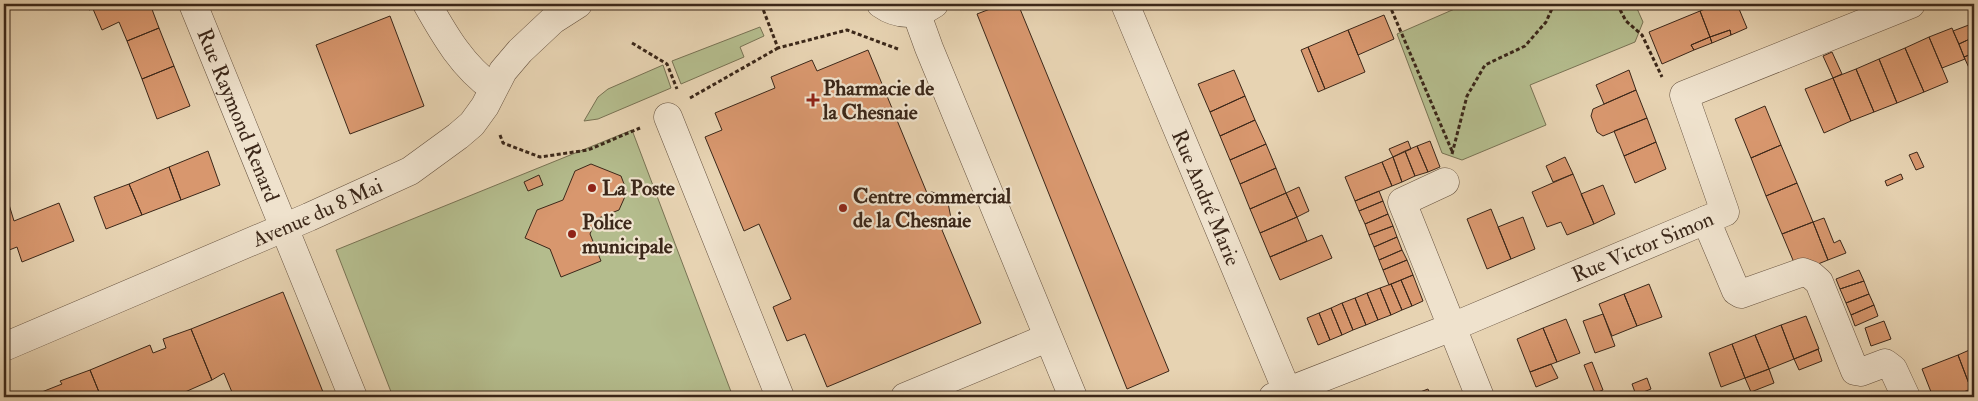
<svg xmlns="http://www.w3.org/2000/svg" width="1978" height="401" font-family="'IM FELL Double Pica',serif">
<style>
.green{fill:#b4bc8d;stroke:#787253}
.building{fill:#d8976e;stroke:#3b2719}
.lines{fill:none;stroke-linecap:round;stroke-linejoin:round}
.minor-casing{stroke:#66523f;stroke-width:29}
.path{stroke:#3b2719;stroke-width:3;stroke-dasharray:4 2.5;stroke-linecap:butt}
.minor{stroke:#efe2cd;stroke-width:28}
.poi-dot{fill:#8f2418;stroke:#efe2cd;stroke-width:2}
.labels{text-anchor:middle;stroke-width:4.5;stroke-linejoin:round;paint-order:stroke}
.poi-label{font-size:21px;font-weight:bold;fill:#3b2719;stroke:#efe2cd;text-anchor:start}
.street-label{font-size:21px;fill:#3b2719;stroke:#efe2cd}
</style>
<rect width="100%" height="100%" fill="#e7d3b2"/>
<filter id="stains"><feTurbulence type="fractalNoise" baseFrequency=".004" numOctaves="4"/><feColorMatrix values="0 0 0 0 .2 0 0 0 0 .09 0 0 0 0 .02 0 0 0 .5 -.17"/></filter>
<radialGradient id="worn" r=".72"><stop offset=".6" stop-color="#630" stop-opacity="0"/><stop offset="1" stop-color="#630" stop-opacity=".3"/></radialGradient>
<!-- green -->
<path class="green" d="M1466 4H1635L1643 22 1635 42 1530 85 1546 125 1462 160 1442 153 1397 34Z
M760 27 764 36 740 47 744 57 681 84 672 61Z
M663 65 671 88 598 119 584 121 598 97 608 89Z
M632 130 733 397H393L336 250Z"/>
<!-- building -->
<path class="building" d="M86 4H106L89 10Z
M106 4H150L159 28 127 41 119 22 102 30 93 9Z
M1003 4H1018L1169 371 1127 389 977 14Z
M1717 4H1737L1747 28 1731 35 1730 30 1710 37 1700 11Z
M1700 11 1710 37 1691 45 1694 50 1662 64 1649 32Z
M1384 15 1394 39 1358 55 1348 30Z
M390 16 424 106 350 134 316 45Z
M1974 23V37L1959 44 1953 31Z
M159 28 174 66 142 79 127 41Z
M1952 28 1965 59 1942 68 1929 37Z
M1348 30 1365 72 1325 89 1308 47Z
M1730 30 1731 35 1712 43 1710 37Z
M1710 37 1712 43 1694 50 1691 45Z
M1929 37 1948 82 1924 92 1905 48Z
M1974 37V53L1964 57 1959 44Z
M1308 47 1325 89 1318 92 1301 50Z
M1905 48 1924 92 1897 103 1879 59Z
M868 50 927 193 932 192 941 195 948 203 951 218 946 227 942 230 981 323 827 387 805 334 787 341 773 307 791 299 759 224 744 231 705 137 722 130 715 113 775 88 771 77 812 60 817 71Z
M1832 52 1842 74 1833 78 1823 56Z
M1974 53V68L1970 70 1964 57Z
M1879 59 1897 103 1874 112 1856 69Z
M174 66 190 106 157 119 142 79Z
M1856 69 1874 112 1851 121 1833 78Z
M1234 70 1245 96 1210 112 1198 84Z
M1629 70 1636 90 1604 104 1596 85Z
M1833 78 1851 121 1824 133 1805 89Z
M1636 90 1647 118 1603 136 1597 132 1591 116 1593 109Z
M1245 96 1255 120 1220 136 1210 112Z
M1765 106 1781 145 1751 158 1735 119Z
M1647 118 1656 142 1624 156 1614 131Z
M1255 120 1266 144 1230 160 1220 136Z
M1408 141 1411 149 1393 157 1389 149Z
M1430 141 1440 167 1428 172 1417 146Z
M1656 142 1666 169 1635 183 1624 156Z
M1266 144 1276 168 1240 184 1230 160Z
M1781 145 1797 183 1766 196 1751 158Z
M1417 146 1428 172 1415 176 1405 151Z
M208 151 220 185 181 200 169 167Z
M1405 151 1415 176 1402 182 1393 157Z
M1917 152 1924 167 1916 170 1909 155Z
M1393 157 1402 182 1392 186 1382 162Z
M1565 157 1573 174 1553 182 1546 166Z
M1382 162 1392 186 1355 201 1345 177Z
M591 164 621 176 627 192 619 210 596 219 590 234 601 261 561 277 550 249 525 238 537 210 563 200 575 171Z
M169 167 181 200 142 215 129 184Z
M1276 168 1286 193 1250 209 1240 184Z
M1573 174 1594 224 1567 235 1561 222 1547 227 1532 192Z
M1901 174 1903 179 1887 186 1885 181Z
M539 175 543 185 528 191 524 182Z
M1797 183 1813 222 1782 234 1766 196Z
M129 184 142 215 106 229 94 197Z
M1603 185 1615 214 1594 224 1581 194Z
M1299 187 1309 211 1297 217 1286 193Z
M4 188 14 221 59 203 74 241 22 262 17 247 4 252Z
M1379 191 1383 201 1359 211 1355 201Z
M1286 193 1297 217 1260 233 1250 209Z
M1383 201 1388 214 1365 224 1359 211Z
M1491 209 1511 259 1487 269 1467 219Z
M1388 214 1393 226 1369 235 1365 224Z
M1297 217 1307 241 1270 257 1260 233Z
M1523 217 1535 249 1511 259 1498 227Z
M1824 218 1834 243 1840 240 1846 253 1828 260 1813 222Z
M1813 222 1828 260 1798 272 1782 234Z
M1393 226 1397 237 1374 247 1369 235Z
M1322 235 1332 258 1280 280 1270 257Z
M1397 237 1402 250 1379 260 1374 247Z
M1402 250 1407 260 1383 270 1379 260Z
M1407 260 1413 275 1389 285 1383 270Z
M1859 270 1864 281 1840 289 1836 279Z
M1413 275 1423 301 1412 306 1401 280Z
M1401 280 1412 306 1402 310 1391 284Z
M1864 281 1869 294 1846 303 1840 289Z
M1391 284 1402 310 1391 315 1380 288Z
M1649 284 1662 317 1637 326 1624 294Z
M1380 288 1391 315 1378 320 1367 293Z
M283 292 325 397H234L224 373 212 380 191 329Z
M1367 293 1378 320 1366 325 1355 298Z
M1624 294 1637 326 1612 336 1599 304Z
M1869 294 1874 305 1851 315 1846 303Z
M1355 298 1366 325 1353 330 1342 303Z
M1342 303 1353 330 1342 335 1331 308Z
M1874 305 1878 316 1855 326 1851 315Z
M1331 308 1342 335 1330 340 1319 313Z
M1319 313 1330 340 1318 345 1307 318Z
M1603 314 1615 346 1595 353 1583 321Z
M1806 316 1819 349 1794 359 1781 325Z
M1566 319 1580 353 1557 362 1543 328Z
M1884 321 1891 339 1871 346 1865 328Z
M1781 325 1794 359 1769 369 1755 335Z
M1543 328 1557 362 1530 372 1517 339Z
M191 329 212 380 185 392 187 397H101L90 370 150 345 153 353 166 348 163 339Z
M1755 335 1769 369 1745 378 1732 344Z
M1732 344 1745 378 1721 387 1709 353Z
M1974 348V388L1971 389 1958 355Z
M1818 349 1822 361 1799 370 1794 359Z
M1958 355 1971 389 1951 397H1933L1922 369Z
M1592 362 1603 390 1595 393 1584 365Z
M1551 364 1558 378 1536 387 1530 372Z
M1769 369 1774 383 1751 392 1745 378Z
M90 370 101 397H29L62 384 60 381Z
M1647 378 1651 389 1636 395 1632 384Z
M1428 389 1431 397H1407Z"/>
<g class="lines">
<!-- minor casing -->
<g class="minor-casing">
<g id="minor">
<path id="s1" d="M193 4 353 397"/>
<path d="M427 4C445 36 463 67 493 88"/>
<path d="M881 4C898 16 917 16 934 4"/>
<path id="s2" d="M1125 4 1287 391"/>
<path d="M916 12 929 48 1073 397"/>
<path d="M668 117 780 397"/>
<path d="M1445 182 1402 202 1480 397"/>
<path d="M1706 220 1736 291 1741 294 1803 272 1811 275 1819 282 1855 371 1861 372 1885 363 1893 369 1906 397"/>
<path id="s3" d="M4 347 309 217 410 171 458 136 472 124 485 106 503 71 520 51 553 20 578 4"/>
<path d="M905 397 1047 338"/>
<path id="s4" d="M1273 397 1452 327 1725 212 1684 95 1911 4"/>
</g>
</g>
<!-- path -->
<path class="path" d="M761 4 778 48 847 30 898 49
M1389 4 1452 151
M1617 4 1626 21 1642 35 1662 77
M632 43 667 64 677 89
M690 98 778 48
M500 135 503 143 540 157 588 150 640 128
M1452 154 1467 96 1485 65 1525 46 1546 22 1554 4"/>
<!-- minor -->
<use href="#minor" class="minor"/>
</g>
<!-- markers -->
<g class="poi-dot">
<path d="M810.5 92.5h5v5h5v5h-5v5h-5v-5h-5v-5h5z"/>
<circle cx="592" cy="188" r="5"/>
<circle cx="843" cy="208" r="5"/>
<circle cx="572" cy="234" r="5"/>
</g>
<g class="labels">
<!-- poi labels -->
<g class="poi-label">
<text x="823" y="95">Pharmacie de<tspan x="823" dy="24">la Chesnaie</tspan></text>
<text x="602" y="195">La Poste</text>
<text x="853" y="203">Centre commercial<tspan x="853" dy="24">de la Chesnaie</tspan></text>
<text x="582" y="229">Police<tspan x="582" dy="24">municipale</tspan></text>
</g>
<!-- street labels -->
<g class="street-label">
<text dy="7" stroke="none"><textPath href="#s1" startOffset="120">Rue Raymond Renard</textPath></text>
<text dy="7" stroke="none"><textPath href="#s2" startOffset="210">Rue André Marie</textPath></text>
<text dy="7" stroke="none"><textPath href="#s3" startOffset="341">Avenue du 8 Mai</textPath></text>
<text dy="7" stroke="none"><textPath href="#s4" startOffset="399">Rue Victor Simon</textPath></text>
</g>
</g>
<!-- margin -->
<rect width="1978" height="401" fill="none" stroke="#e7d3b2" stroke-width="20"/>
<rect x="5" y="5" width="1968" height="391" fill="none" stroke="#3b2719" stroke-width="2.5"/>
<rect x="10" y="10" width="1958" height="381" fill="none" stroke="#3b2719"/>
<rect width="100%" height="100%" filter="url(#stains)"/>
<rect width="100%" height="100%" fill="url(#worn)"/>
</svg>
